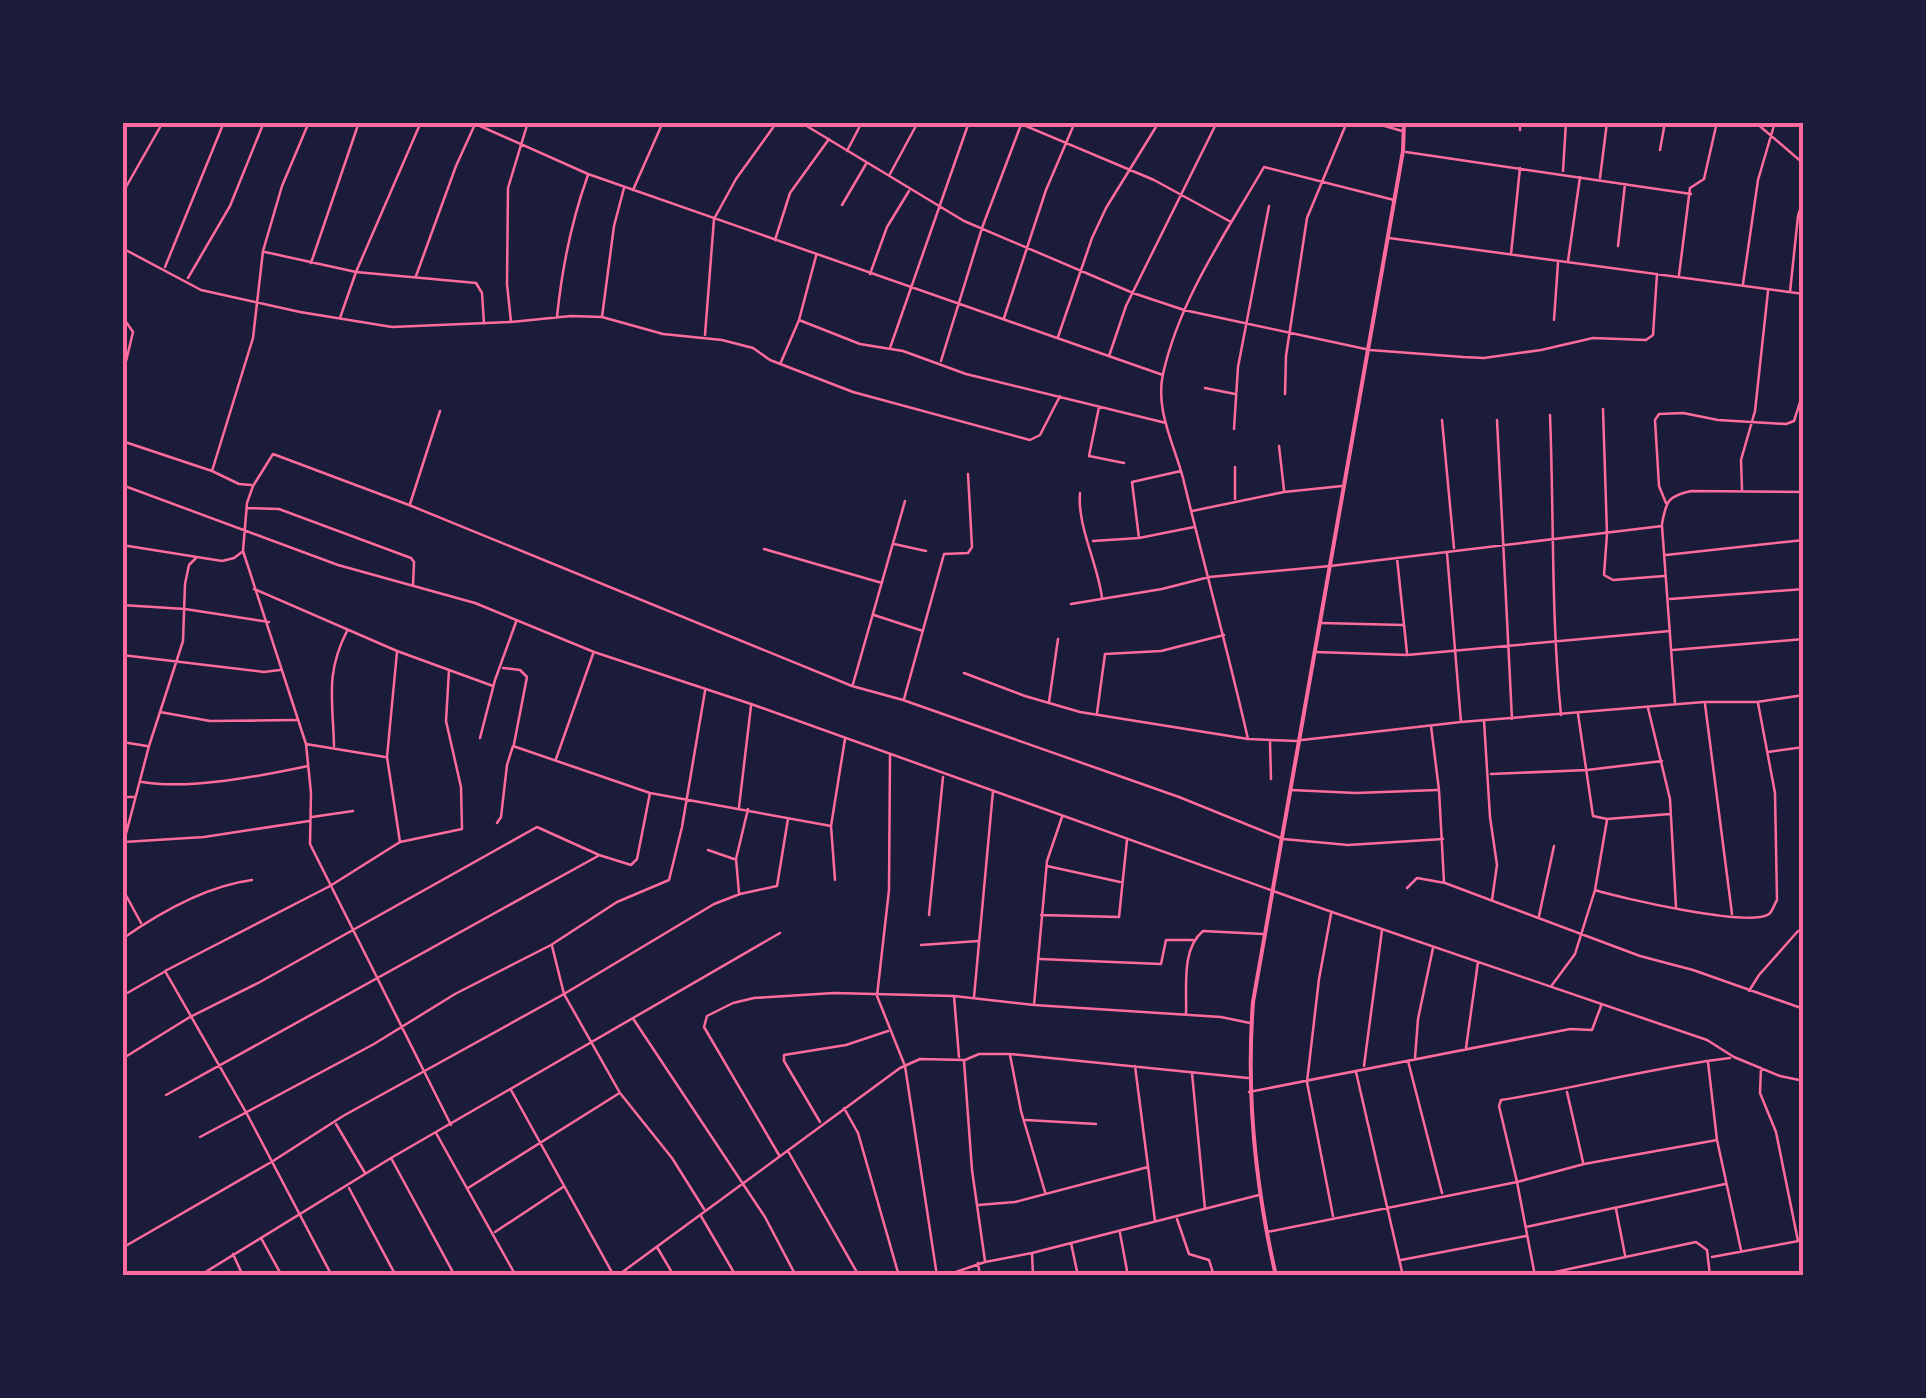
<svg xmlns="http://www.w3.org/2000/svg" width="1926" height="1398" font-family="Literata,serif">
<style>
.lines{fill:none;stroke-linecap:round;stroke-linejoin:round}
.minor{stroke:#ff6b9d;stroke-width:2.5}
.tertiary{stroke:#ff6b9d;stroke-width:2.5}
.secondary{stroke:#ff6b9d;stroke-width:4}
.neatline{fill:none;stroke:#ff6b9d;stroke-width:4}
</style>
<rect width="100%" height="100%" fill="#1b1b3a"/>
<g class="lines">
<!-- minor -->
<path class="minor" d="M471 122 588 174 1163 375
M800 122 964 221 1133 293 1184 310 1370 350 1463 357 1484 358 1541 350 1593 338 1646 340 1653 335 1657 274
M1016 122 1154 180 1231 222
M1371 122 1402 131
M1480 122V124
M1520 122V130
M1755 122 1804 164
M1660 150 1665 122
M847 151 862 122
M1406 152 1691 194
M1563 171 1566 122
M890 174 918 122
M1600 178 1607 122
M633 190 663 122
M122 194 163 122
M842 205 866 164
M1389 238 1804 294
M775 240 790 193 829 139
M1618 246 1625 184
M122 248 201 290 300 312 392 327 511 322 571 316 602 317 663 334 722 340 753 348 770 360 853 392 1030 440 1040 435 1060 396
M265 252 356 272 476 283 482 293 484 324
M1511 254 1520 168
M1568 261 1580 177
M311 263 359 122
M165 267 224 122
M870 274 887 227 909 191
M1679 275 1690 188 1704 179 1717 122
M416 276 456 166 476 122
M188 278 230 206 264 122
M1743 284 1758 180 1775 122
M1790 292 1798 216 1804 197
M122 316 133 332 122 378
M557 317C562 268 571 222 588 175
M602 317 614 226 624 188
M340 318 356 272 421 122
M1004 318 1046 190 1075 122
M799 320 860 344 903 351 966 374 1166 423
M1554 320 1558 263
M511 322 507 284 508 188 528 122
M705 335 714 219 736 179 777 122
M1058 337 1092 238 1106 208 1159 122
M890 348 969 122
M1109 356 1126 306 1217 122
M941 361 982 228 1022 122
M781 362 799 320 816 256
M1205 388 1235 394
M1285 394 1286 356 1307 218 1347 122
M1099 407 1089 456 1124 463
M1603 409 1607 534 1604 575 1613 580 1664 576
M1550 415C1554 515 1551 616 1561 715
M1442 420 1454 548
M1497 420 1512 719
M1234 429 1238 367 1269 206
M122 441 212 471 239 484 251 485
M1279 446 1284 490
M1235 467V499
M212 471 253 338 263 251 282 186 309 122
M122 485 338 565 475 603 594 652 751 704 1332 912 1707 1040 1734 1057 1780 1076 1804 1081
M1742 490 1741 460 1755 411 1768 291
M1080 493C1077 526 1098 564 1102 598
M1666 503 1659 486 1655 420 1659 414 1683 413 1718 420 1786 424 1794 421 1804 390
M410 504 440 411
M247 508 279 509 411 558 414 562 413 585
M1192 511 1284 492 1342 486
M1662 524C1666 501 1668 496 1691 491L1804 492
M1139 538 1132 482 1181 471
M1093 541 1139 538 1194 527
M894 544 926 551
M122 545 222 561 234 558 242 552
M764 549 882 583
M1447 553 1461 722
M1666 555 1804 540
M1397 558 1407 653
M254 589 397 651 493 686
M1670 599 1804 589
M1071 604 1162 589 1209 577 1330 566 1662 526 1675 703
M122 605 185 609 269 622
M874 615 923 631
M1321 623 1403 625
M1673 650 1804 639
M397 652 387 757 400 842
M1315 652 1407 655 1670 631
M122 655 264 672 280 670
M503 668 520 670 527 677 514 744
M964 673 1025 696 1080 712 1248 739
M853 684 905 501
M904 699 944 554 968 553 972 547 968 474
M1049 702 1058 639
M1705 704 1732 914
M1648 708 1670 799 1676 907
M160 712 210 721 296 720
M1097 713 1105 654 1161 651 1224 635
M1578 714 1593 816 1607 819 1670 814
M1484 721 1490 817 1497 865 1492 900
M1431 726 1439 790 1444 882
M480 738 495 680 516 622
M1297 741 1248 739C1228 651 1204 565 1183 478 1174 444 1155 410 1163 374 1180 298 1226 233 1264 167L1394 200
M122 742 147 746
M1270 742 1271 779
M306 744 385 757
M334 746C333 701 325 674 347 631
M1768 752 1804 747
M890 756 889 890 877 996 905 1066 937 1276
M556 759 593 654
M1491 774 1587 770 1662 761
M142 782C189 790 261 776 308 766
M1291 790 1356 793 1437 790
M122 797H135
M739 807 751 706
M312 817 353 811
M497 823 501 817 507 765 513 746 650 793 831 826
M124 842 204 837 309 821
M122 849 149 746 183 641 185 584 189 565 197 557
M708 850 734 859
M1047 866 1120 882
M835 880 831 826 845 739
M122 888 141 923
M1407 888 1417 878 1445 883 1640 956 1693 970 1804 1009
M1595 890C1621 898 1750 928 1769 914 1772 912 1775 903 1777 900L1775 793 1758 703
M739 893 736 859 748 809
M1331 914 1319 979 1307 1082 1333 1216
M929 915 943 777
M1041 915 1119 917 1127 840
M1539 916 1554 846
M122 939C159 913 207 886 252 880
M921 945 978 941
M552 946 564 994 620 1093 672 1158 704 1209
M1040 959 1161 964 1166 940H1193
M1552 985 1575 954 1595 890 1607 820
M1749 991 1759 975 1798 931H1804
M122 996 164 972
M954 996 959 1057
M974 997 993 791
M1034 1005 1047 861 1062 817
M1186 1014C1187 988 1181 949 1203 931L1263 934
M634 1020 765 1217 796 1276
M1466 1048 1478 962
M1010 1055 1021 1111 1045 1192
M1415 1058 1418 1019 1433 948
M122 1059 190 1017 260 982 537 827 599 855 631 865 637 859 650 793
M964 1061 972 1170 985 1261
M1408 1061 1442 1193
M1708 1062 1717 1140 1741 1250
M1135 1066 1155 1221
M1364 1066 1382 930
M1761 1068 1760 1093 1776 1132 1798 1241
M1356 1072 1403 1276
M1192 1073 1205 1209
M511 1090 614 1276
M1249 1092 1570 1029 1592 1030 1601 1006
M1567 1092 1583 1162
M166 1095 598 856
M844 1108 858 1133 899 1276
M1026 1120 1096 1124
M820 1122 784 1061V1055L846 1045 888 1031
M336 1124 365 1173
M451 1125 310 844 311 793 306 744 243 551 247 503 253 486 273 454 409 505 852 686 903 700 1179 797 1283 839 1348 845 1443 839
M436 1133 516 1276
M200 1137 374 1044 455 994 551 945 617 902 669 880 682 827 705 691
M788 1151 859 1276
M779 1155 704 1027 707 1016 733 1003 754 998 834 993 954 996 1034 1005 1221 1017 1250 1023
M391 1158 455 1276
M349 1188 396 1276
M468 1188 618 1094
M978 1205 1015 1202 1148 1167
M1616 1209 1625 1255
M701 1216 736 1276
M1177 1219 1189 1254 1209 1260 1214 1276
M1526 1227 1725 1184
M495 1232 563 1187
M1267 1232 1517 1182 1499 1106 1501 1100C1578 1088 1653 1067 1730 1058
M1120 1233 1128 1276
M261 1238 282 1276
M1071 1243 1078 1276
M657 1247 674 1276
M122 1248 273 1161 343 1116 564 994 714 904 740 894 777 886 788 819
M1032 1253 1033 1276
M233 1254 243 1276
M1712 1257 1804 1240
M1401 1260 1526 1236
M978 1263 980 1276
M199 1276 391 1158 780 933
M332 1276 247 1114 165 971 330 886 400 842 462 829 461 787 446 721 449 670
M617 1276 900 1068 920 1059 965 1060 979 1054H1010L1248 1078
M944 1276 985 1262 1032 1253 1259 1195
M1535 1276 1517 1182 1584 1164 1717 1140
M1536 1276 1696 1242 1707 1250 1710 1276"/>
<!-- tertiary -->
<path class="tertiary" d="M1302 740 1461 722 1704 702H1757L1804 695"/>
<!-- secondary -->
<path class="secondary" d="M1276 1276C1255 1185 1246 1095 1253 1002L1403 151 1404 122"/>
</g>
<!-- border -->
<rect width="1926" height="1398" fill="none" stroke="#1b1b3a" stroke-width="250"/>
<rect x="125" y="125" width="1676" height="1148" class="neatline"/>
</svg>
